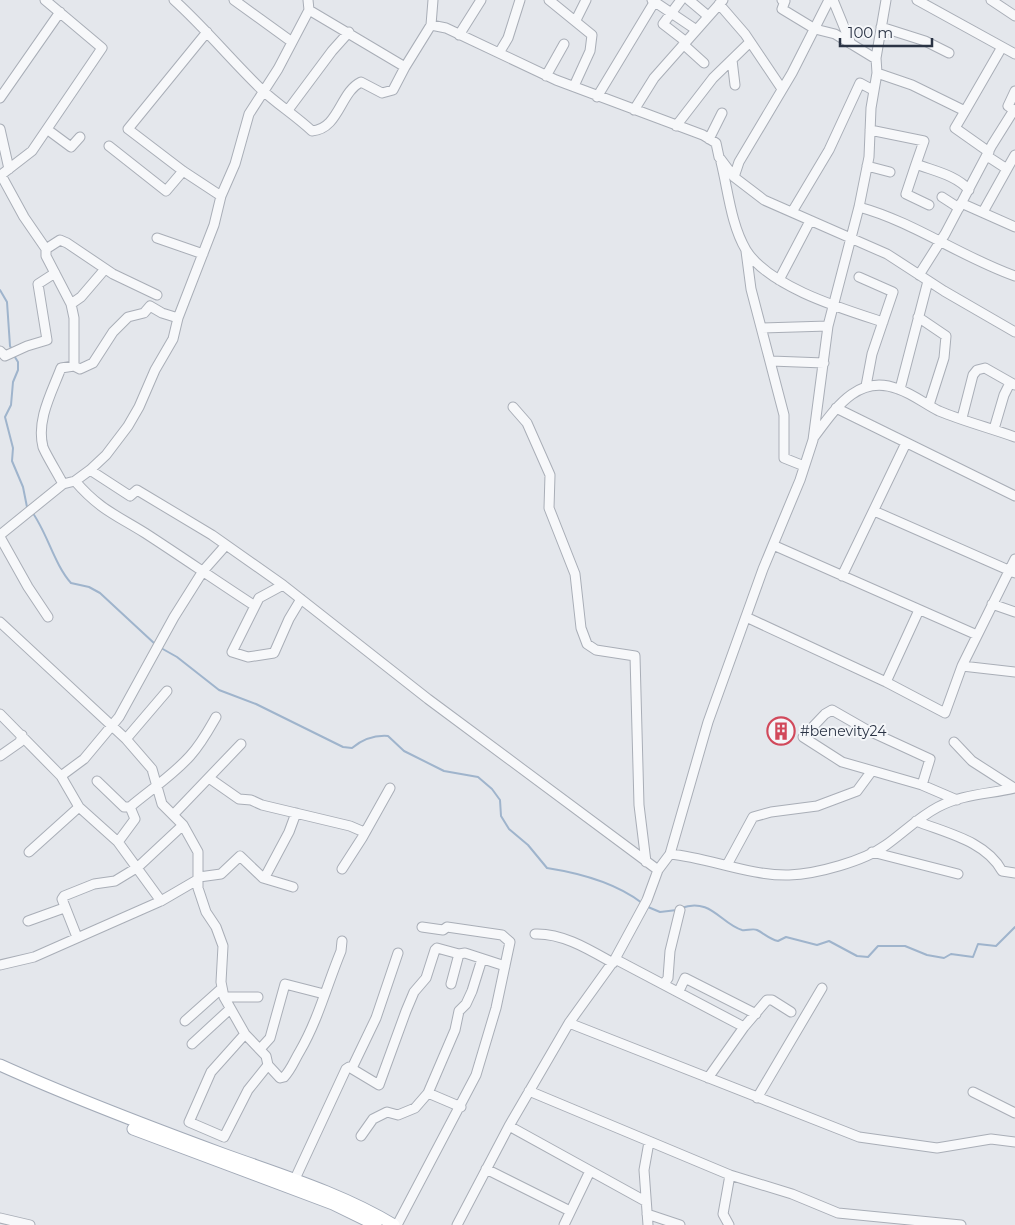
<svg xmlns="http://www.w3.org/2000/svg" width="1015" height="1225" font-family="Montserrat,sans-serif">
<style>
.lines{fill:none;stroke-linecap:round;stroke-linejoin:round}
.stream{stroke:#9fb4cc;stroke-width:2}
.minor-casing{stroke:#a9aeb7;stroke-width:11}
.major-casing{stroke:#a3abb8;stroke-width:13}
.minor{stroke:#f7f8fa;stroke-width:9}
.major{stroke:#fff;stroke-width:11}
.labels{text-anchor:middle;stroke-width:4;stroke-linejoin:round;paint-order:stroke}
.poi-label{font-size:14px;fill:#2b3445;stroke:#f4f6f9;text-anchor:start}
</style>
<rect width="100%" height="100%" fill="#e4e7ec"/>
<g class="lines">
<!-- stream -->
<path class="stream" d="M0 290 7 302 10 346 12 350
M13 354 18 362V370L13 382 11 405 5 417 13 448 12 461 23 487 27 507
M32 512C47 532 54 564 71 583L89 587 100 593 155 644
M161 648 177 657 219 690 256 704 343 747 352 748C363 739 374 735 388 736L404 751 444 771 478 777 492 789 500 800 501 816 509 829 528 845 547 868C579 873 616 883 642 903
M648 907 660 912 677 910
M681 908C711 897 721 924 742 930 746 931 753 928 757 930 765 934 769 939 778 941L786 937 817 945 829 941 857 956 868 957 878 946H905L927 955 944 958 951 954 973 957 978 944 996 946 1015 927"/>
<!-- minor casing -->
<g class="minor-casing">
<path id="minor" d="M45 0 102 48 32 151 1 175 24 217 46 249V256L71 304 74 318V366
M174 0C205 28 231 60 261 89 277 104 296 116 312 131 339 129 340 92 361 82L382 93 393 90 405 67
M234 0 292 42
M549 0 592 35 590 51 574 86
M652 0 695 29
M681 0 663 24 685 41
M689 0 708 16
M782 0 785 1 782 9 815 29 835 34 876 59
M833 0 851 44
M917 0 1015 54
M991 0 1015 16
M719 4 745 34 782 89
M309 10 405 67 431 25 446 28 556 80 703 135 716 143 719 157 734 177 764 200 887 254 944 291 1015 332
M576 20 586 0
M431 25 433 0
M881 27 925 41 949 53
M207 32 128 129 183 171 221 196
M459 35 481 0
M683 44 704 63
M499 53 508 38 520 0
M732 60 735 85
M877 73 912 85 965 111 955 128 989 152
M546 76 564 44
M597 97 655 1
M0 98 60 12
M288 110 332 51 349 32
M634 110 654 78 723 0
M965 111 1002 47
M676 126 713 78 750 42
M0 129 9 169
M48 130 71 147 80 137
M870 130 924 141 916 164C934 171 956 175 969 190
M709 139 722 113
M109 146 166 191 183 171
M987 156 1007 169 1015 155
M721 162C728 190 731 225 746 250 769 287 843 309 883 322
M916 164 906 194 929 205
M867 166 890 172
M734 177 739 162 792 73 829 0
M942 197 959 208
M961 203 1015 227
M859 207C914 222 961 257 1015 276
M792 212 829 150 860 83 873 90
M983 212 1007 169
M157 238 203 254
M46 249 60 240 67 243 113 274 157 295
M746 251 751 289 784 415V458L804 466
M919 275 945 234 992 145 1014 110 1008 106 1015 91
M859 277 893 292 872 354 866 386
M779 280 810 221
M71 304 81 297 105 269
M918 317 946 336 944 358 929 405
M762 328 828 326
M0 351 5 356 27 346 47 340 38 284 55 273
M771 361 824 363
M900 389 928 281
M513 407 527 423 550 475 549 508 575 574 581 628 587 644 596 650 635 656 639 805 646 862
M836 408 1015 496
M962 418 973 375 977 370 985 368 1015 385
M994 429 1004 395 1010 383
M814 437C835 409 858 373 898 389 913 394 925 404 939 411 963 421 990 428 1015 437
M90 470 130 496 137 490 212 535 283 585
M75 481C99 509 116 515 145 533 182 557 218 582 255 606L259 598 283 585 428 699 658 870
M63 484C58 474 46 455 43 447 36 420 52 392 61 368L74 366 80 369 93 363 113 332 128 317 144 313 150 306 162 313 178 318
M874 511 1015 573
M0 535 63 484 75 481 90 470 106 455 128 426 139 407 155 370 173 339 178 318 214 225 221 196 235 164 249 114 278 69 309 10 308 0
M0 537 28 587 48 617
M773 545 977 635
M842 576 906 443
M992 604 1015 612
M255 606 232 652 248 657 274 653 289 619 301 599
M746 617 886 682 945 713 962 666 1015 559
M0 622 126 739 152 769 162 804 183 825 198 852V888L206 912 216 927 223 946 221 982 224 997 245 1034 266 1056 268 1065 280 1078 284 1077C291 1070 294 1061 300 1051 318 1020 327 985 341 951L342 941
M962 666 1015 672
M886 682 919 610
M0 714 61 776 79 807 118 842 161 901
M126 739 167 691
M954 742 972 761 1014 788
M0 756 20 742 22 735
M61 776 84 759 119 717 174 617 203 571 226 545
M209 778 239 799 251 800 262 805 350 826 364 832
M97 781 124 807H130L135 819 118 842
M922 785 930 759 867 730 832 710 825 714 803 737 842 762 922 785 957 800
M130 807C150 790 172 776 190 756 201 744 208 731 216 717
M173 815 241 744
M916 821C946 833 986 841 1002 871L1015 873
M29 852 79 807
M872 852 958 874
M670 854C710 858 749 876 789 875 817 874 864 861 886 845 904 832 919 817 938 807 962 794 990 794 1015 788
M727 865 753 817 771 812 817 806 857 791 871 772
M342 869 362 838 390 788
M199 877 221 874 240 856 263 878 293 887
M265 877 289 832 296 813
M28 921 64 908
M535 934C563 933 590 950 613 963
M77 937 62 899 64 896 94 884 115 881 138 867 183 825
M615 959 744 1027
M0 965 34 957 161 901 197 880
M451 984 459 954
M664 984 668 978 670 951 680 910
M679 991 685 978 756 1014
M224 997H258
M185 1021 222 988
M569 1023 859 1137 937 1148 991 1139 1015 1142
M245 1034 211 1072 189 1122 224 1137 248 1090 268 1065
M192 1044 230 1009
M260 1049 270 1038 285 984 324 994
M352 1068 376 1018 398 953
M708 1078 744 1027 767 1000H772L791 1012
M529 1091 730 1175 792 1194 838 1213 961 1225
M973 1092 1015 1113
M428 1093 461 1107
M757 1098 822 988
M509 1126 645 1201
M361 1136 373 1119 387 1112 398 1115 415 1108 428 1093 455 1030 459 1011 466 1004 472 991 482 959
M486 1169 570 1211
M294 1181 346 1069 349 1067 379 1085 406 1011 414 992 426 978 435 950 437 948 459 954 465 953 505 966
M647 1214 680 1225
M0 1218 30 1225
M397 1225 476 1075 496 1008 510 942 502 935 447 927 443 930 422 927
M457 1225 509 1126 569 1023 615 959 647 900 658 870 670 854 708 722 763 569 800 480 813 440 828 326 859 207 869 157 871 108 877 73 876 58 886 0
M564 1225 590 1171
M648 1225 644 1170 649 1142
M729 1225 723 1214 730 1175"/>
</g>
<!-- major casing -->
<g class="major-casing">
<path id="major" d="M0 1065C73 1098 147 1126 223 1154 281 1175 341 1193 394 1225
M133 1129 333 1204 376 1225"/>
</g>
<!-- minor -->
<use href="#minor" class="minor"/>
<!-- major -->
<use href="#major" class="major"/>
</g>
<!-- icons -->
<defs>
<g id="building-ring" transform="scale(1.4375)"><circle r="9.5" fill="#f4f6f9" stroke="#d1495b" stroke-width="1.5"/><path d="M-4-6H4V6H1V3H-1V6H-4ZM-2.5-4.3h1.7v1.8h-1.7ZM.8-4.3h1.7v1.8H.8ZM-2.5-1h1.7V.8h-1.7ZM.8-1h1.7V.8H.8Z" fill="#d1495b"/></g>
</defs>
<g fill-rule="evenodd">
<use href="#building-ring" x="781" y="731"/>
</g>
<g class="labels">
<!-- poi labels -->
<g class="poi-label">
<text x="800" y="736">#benevity24</text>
</g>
</g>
<!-- scale -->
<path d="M840 38v8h92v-8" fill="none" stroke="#2b3445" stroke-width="2.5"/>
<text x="848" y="38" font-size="15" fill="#2b3445" stroke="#f4f6f9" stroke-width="4" paint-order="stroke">100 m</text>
</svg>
